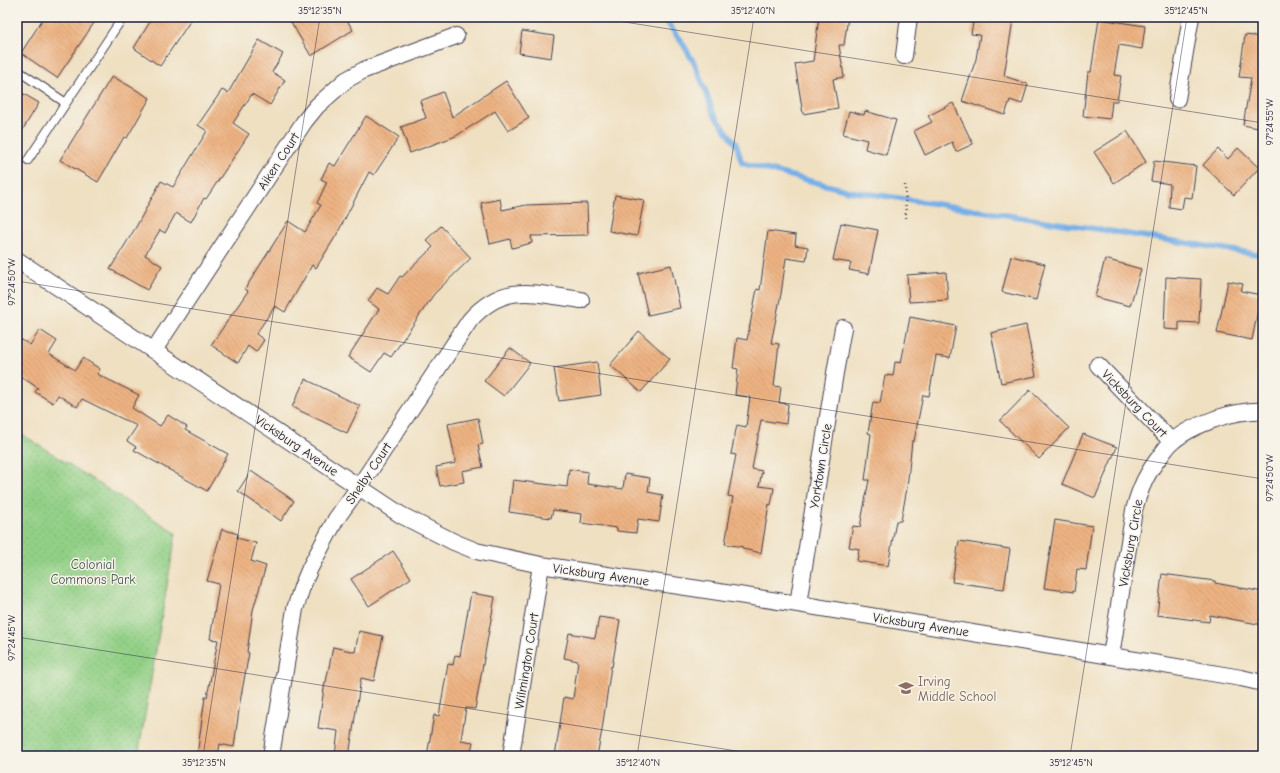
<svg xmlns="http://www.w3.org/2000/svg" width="1280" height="773" font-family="'Comic Neue',sans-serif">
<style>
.park{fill:url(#park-dots);stroke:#5a7960}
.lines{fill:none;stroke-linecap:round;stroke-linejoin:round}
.stream{stroke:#77b0e7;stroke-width:5.5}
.building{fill:url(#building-back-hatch)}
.service-casing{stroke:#413e4f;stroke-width:10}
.minor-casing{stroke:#413e4f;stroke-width:18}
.path{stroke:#413e4f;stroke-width:2.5;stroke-dasharray:1 3;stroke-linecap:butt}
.service{stroke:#fff;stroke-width:8}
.minor{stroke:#fff;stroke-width:16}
.ticks{fill:none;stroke:#22223b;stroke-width:1;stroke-opacity:0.45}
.labels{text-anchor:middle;stroke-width:3;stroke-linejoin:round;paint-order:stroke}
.street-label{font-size:13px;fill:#22223b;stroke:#f7f3e8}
.park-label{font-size:13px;fill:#445652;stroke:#f7f3e8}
.education-label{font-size:13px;fill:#785e54;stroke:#f7f3e8;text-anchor:start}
.neatline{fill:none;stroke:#22223b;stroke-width:1.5}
.ticks-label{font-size:10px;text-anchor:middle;fill:#22223b}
</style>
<defs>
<pattern id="park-dots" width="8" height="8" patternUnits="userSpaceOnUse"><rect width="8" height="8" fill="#92d086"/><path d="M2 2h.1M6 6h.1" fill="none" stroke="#7eb275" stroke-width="1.8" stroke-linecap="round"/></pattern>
<pattern id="building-back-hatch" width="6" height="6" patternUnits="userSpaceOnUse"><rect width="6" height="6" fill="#edb282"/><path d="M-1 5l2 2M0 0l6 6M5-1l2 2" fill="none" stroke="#cb9971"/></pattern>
</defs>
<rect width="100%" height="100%" fill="#f7f3e8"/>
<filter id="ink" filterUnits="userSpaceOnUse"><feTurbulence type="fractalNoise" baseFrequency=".025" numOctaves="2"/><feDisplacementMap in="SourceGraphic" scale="8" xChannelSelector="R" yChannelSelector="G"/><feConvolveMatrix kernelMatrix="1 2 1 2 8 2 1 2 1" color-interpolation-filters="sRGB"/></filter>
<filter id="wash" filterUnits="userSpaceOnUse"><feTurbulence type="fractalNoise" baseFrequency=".012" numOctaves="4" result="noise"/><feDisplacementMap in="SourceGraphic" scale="16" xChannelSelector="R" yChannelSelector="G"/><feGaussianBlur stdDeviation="0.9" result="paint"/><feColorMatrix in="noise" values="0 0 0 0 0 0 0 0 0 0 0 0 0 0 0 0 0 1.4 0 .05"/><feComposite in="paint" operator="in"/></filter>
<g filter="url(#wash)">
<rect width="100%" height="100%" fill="#efe0c2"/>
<!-- park -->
<path class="park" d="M17 431 176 533 138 756H17Z"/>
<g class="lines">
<!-- stream -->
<path class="stream" d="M663 17 683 44 694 63 706 92 713 113 736 144 742 163 849 191 892 197 1263 255"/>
</g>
<g id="blocks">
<!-- building -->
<path class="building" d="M44 17H98L57 78 21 53Z
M153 17H193L160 66 134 48Z
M288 17H345L353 30 311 56Z
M819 17H848L844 45H839L844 77 833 79 838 108 803 114 795 64 813 61Z
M974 17H992L1013 20 1004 76 1028 84 1022 104 1010 100 1005 115 962 101 976 59 980 35 971 34Z
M1099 19 1145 26 1142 49 1119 45 1114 75 1121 76 1117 101H1112L1110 119 1083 116 1088 72H1091Z
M522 31 554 36 551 58 519 53Z
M1245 35 1263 37V129L1243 125 1251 78 1239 77Z
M259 40 283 54 272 72 285 80 270 105 252 94 233 123 249 134 206 199 204 198 191 222 176 213 165 233 160 230 145 255 162 266 147 290 110 269 136 227 161 181 173 187 207 131 198 125 222 90 228 93Z
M112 76 150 98 127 138 124 137 98 182 60 160Z
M506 81 529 118 508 131 495 111 456 136 410 153 401 127 426 118 420 101 443 92 452 117Z
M17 90 39 103 17 139Z
M953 103 973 144 956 152 952 142 925 155 914 131 932 122 928 116Z
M849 111 864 115 865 111 896 120 886 155 865 149 867 140 843 134Z
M366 116 399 137 374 175 369 172 337 234 316 268 312 265 285 312 275 306 256 334 264 340 256 352 248 346 238 363 211 345 248 291 245 289 288 221 305 232 321 205 317 203 327 182 321 179 329 163 335 166Z
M1127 131 1146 162 1114 183 1094 152Z
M1238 148 1259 168 1234 195 1203 165 1218 149 1228 159Z
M1154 161 1196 166 1192 198 1184 197 1182 209 1169 207 1170 184 1151 181Z
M615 195 644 200 637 236 609 231Z
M500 199 502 210 526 205 587 203 588 235 531 236 532 243 512 248 510 239 490 244 481 203Z
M841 223 878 230 869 274 849 270 851 263 833 260Z
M441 226 471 258 434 294 391 357 384 353 371 372 348 357 379 309 368 301 377 288 388 294 400 276 402 277 433 247 426 240Z
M768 231 796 235 795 245 808 247 806 261 786 258 781 294 771 343 779 344 774 386 781 387 779 403 788 404 786 424 761 420 752 469 762 471 759 486 774 488 771 505 769 504 761 553 743 549V547L725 544 733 497 728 496 736 455 731 454 737 425 746 427 750 397 735 395 738 369 733 368 737 338 747 340 757 289 760 290Z
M1011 256 1045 264 1036 300 1002 292Z
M1105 259 1141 269 1130 306 1095 297Z
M671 265 680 308 648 315 638 273Z
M946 272 948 300 909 302 907 275Z
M1166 277 1201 279 1199 323 1179 322V330L1164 329Z
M1228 281 1243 284 1241 291 1261 295 1252 340 1217 333Z
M910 317 956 326 950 358 936 356 929 396 923 395 914 441H912L907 488 901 521H896L888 566 857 561 859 549 849 547 853 526 860 527 869 480H865L871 434 868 433 873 402 880 403 885 375 893 376 895 362 901 363Z
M1026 325 1036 376 1001 383 991 333Z
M40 330 57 341 49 354 75 370 83 358 100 369 97 374 139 395 132 408 160 426 168 415 187 427 185 430 228 454 207 491 134 450 136 447 127 441 137 426 82 399 77 407 58 395 53 403 35 392 38 388 17 374V337L30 345Z
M639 331 670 359 641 392 610 365Z
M510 348 530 363 504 396 484 381Z
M597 362 601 395 559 401 554 368Z
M305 379 360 406 347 433 292 407Z
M1030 390 1069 428 1039 459 1000 421Z
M478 418 483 444 478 445 483 467 462 471 464 482 440 486 436 467 456 463 448 424Z
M1083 434 1117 447 1095 498 1062 484Z
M569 469 588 472 587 484 623 489 625 474 650 478 648 492 663 495 659 522 638 519 636 533 617 531V528L581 523 582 514 553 510 551 518 509 512 513 480 567 487Z
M251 471 294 501 281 521 238 491Z
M1055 520 1092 526 1086 570 1077 569 1074 592 1044 588Z
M222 529 238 534 237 538 256 543 251 561 266 566 253 610 247 652 249 653 240 702 234 747 220 744 218 756H197L205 697H207L218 640 210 639 219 584 207 581Z
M959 541 1010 549 1004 589 952 582Z
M393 551 411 578 369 606 351 579Z
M1162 574 1215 581V583L1263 592V625L1210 615 1209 622 1157 615Z
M471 593 495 597 475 709 466 708 461 740 473 742 470 756H427L434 715 439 716 448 664 453 665 455 655 460 656Z
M599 617 620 620 612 667 611 666 602 730 597 756H555L564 697 573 699 578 661 564 658 569 633 595 638Z
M359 631 383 636 374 681 361 678 349 756H335L338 731 318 728 325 682H326L333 647 355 652Z"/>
</g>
</g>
<g filter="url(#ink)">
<use href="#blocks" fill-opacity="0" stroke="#413e4f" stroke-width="1"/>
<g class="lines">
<!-- service casing -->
<g class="service-casing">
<path id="service" d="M17 70 66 103
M28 160 66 103 123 17"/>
</g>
<!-- minor casing -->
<g class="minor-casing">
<path id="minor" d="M904 56 909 17
M1177 99 1191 17
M17 260 401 515 454 542 476 551 541 565 798 604 1147 662 1241 678 1263 683
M154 350 304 122 317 106 346 80 364 70 456 36
M1098 365 1172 442
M798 604 835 373 843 328
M1111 656 1134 510C1140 488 1147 472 1162 454 1165 450 1168 445 1172 442 1185 430 1202 424 1218 418 1234 413 1247 410 1263 411
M271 756 295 609 302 587 310 568 336 519 359 487 470 320C505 281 535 294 581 300
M511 756 541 565"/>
</g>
<!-- path -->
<path class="path" d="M905 185 906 221"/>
<!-- service -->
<use href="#service" class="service"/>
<!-- minor -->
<use href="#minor" class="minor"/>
</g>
</g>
<!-- ticks -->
<path class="ticks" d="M593 17 1263 123M17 281 1263 479M17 637 768 756M203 756 320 17M637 756 754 17M1070 756 1187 17"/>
<!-- icons -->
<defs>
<g id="school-bare" transform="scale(1.2)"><path d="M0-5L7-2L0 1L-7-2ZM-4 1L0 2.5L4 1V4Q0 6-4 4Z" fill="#8d6e63" stroke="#f7f3e8" stroke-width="2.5" paint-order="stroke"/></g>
</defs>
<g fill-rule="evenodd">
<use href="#school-bare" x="906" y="688"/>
</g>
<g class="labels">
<!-- street labels -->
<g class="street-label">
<text transform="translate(278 161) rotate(-57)" y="5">Aiken Court</text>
<text transform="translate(1135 403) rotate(46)" y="5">Vicksburg Court</text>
<text transform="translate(297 445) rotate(34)" y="5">Vicksburg Avenue</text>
<text transform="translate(820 466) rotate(-81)" y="5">Yorktown Circle</text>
<text transform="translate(368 473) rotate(-56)" y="5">Shelby Court</text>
<text transform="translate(1130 543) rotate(-80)" y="5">Vicksburg Circle</text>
<text transform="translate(601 574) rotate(8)" y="5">Vicksburg Avenue</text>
<text transform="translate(921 624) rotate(9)" y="5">Vicksburg Avenue</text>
<text transform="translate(526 661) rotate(-81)" y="5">Wilmington Court</text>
</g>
<!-- park labels -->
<g class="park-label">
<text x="93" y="569">Colonial<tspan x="93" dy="15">Commons Park</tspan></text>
</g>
<!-- education labels -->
<g class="education-label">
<text x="918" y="686">Irving<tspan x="918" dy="15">Middle School</tspan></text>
</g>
</g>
<!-- margin -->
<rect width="1280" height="773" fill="none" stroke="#f7f3e8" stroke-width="44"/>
<rect x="22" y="22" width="1236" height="729" class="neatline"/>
<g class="ticks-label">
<text x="320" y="14">35°12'35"N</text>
<text x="753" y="14">35°12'40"N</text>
<text x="1186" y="14">35°12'45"N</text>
<text transform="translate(1269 122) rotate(-90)" y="4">97°24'55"W</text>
<text transform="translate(11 282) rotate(-90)" y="4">97°24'50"W</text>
<text transform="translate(1269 478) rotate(-90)" y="4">97°24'50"W</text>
<text transform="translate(11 638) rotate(-90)" y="4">97°24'45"W</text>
<text x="204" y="766">35°12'35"N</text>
<text x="638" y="766">35°12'40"N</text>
<text x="1071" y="766">35°12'45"N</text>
</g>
</svg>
